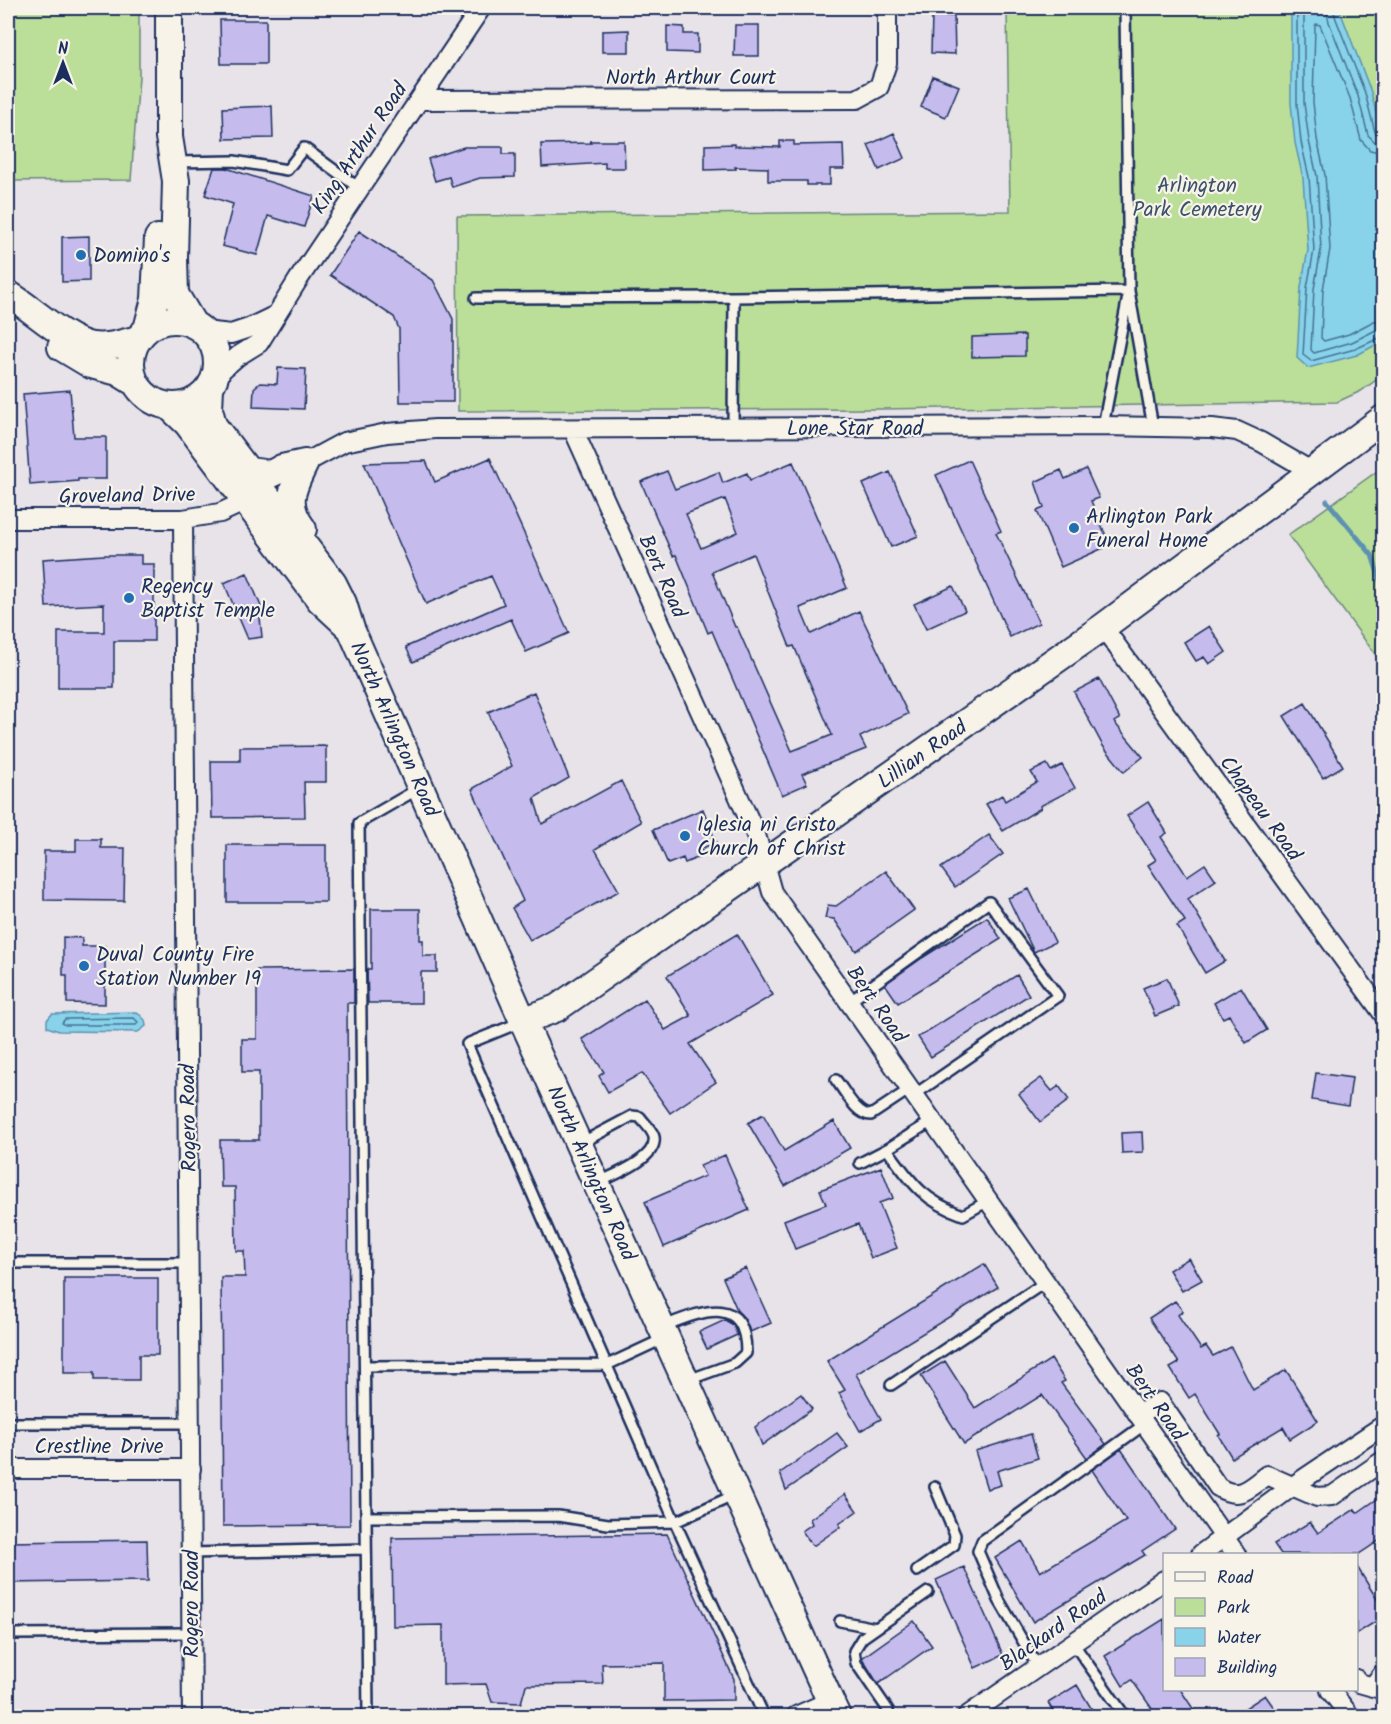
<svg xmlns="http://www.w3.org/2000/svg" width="1391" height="1724" font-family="Kalam,sans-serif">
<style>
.green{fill:#bbdf99;stroke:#6b877c;stroke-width:1.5}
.water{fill:#88d3e9;stroke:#5c91b1;stroke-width:1.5}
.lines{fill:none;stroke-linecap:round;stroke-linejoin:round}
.shore{stroke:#477196;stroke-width:1.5}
.stream{stroke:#5c91b1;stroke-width:5}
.building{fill:#c5bbec;stroke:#1b2f5e;stroke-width:1.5;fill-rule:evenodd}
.lane-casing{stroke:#1b2f5e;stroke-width:14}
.street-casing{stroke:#1b2f5e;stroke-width:22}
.secondary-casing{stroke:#1b2f5e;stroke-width:30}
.lane{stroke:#f7f3e8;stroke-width:9}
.street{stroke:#f7f3e8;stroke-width:18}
.secondary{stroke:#f7f3e8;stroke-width:26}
.poi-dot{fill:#1f6fb2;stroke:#f7f3e8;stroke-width:2}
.labels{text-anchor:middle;stroke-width:4.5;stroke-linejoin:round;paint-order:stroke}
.street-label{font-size:21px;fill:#1b2f5e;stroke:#f7f3e8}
.park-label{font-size:21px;fill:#3b526a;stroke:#f7f3e8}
.poi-label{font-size:21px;fill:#1b2f5e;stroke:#f7f3e8;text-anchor:start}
</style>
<rect width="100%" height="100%" fill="#e8e2e9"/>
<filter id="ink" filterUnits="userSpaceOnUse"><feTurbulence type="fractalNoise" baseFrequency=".0167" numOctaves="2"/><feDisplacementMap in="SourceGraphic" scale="12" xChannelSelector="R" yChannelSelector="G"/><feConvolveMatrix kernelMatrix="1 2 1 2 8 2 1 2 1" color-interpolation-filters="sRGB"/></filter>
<g filter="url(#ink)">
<!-- green -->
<path class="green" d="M8 8H139V77L131 180 8 181Z
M1007 8H1383V375L1361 391 1337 402 881 409 458 411 457 216 1010 211Z
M1383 467V665L1288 535Z"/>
<!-- water -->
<path class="water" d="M1291 8H1339L1371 92 1383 141V341L1357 355 1308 368 1297 358 1301 287 1308 250 1303 178 1295 143 1291 103Z
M137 1012 145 1020 146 1026 138 1032 59 1031 47 1027V1020L52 1014Z"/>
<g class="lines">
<!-- shore -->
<path class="shore" d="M1297 8V103L1301 142 1309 177 1314 250 1307 288 1303 355 1311 361 1355 349 1384 336
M1304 8V103L1309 141 1317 176 1321 250 1314 289 1311 350 1314 353 1352 342 1376 330 1384 329
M1326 8 1329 22 1358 96 1368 135 1375 142 1384 144
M1333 8 1336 19 1365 93 1375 132 1378 136H1384
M1384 153 1370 150 1361 140 1350 98 1320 25 1316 24 1315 26 1313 102 1317 139 1325 175 1330 249 1323 290 1321 338 1324 341 1349 334 1374 321 1384 320
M134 1018 138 1022 136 1025H65L62 1023 65 1019Z"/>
<!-- stream -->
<path class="stream" d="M1327 501 1372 555 1384 592"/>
</g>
<!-- building -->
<path class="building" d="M932 15 954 16 955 54 931 53Z
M220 20H266V64H221Z
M735 25H759V56H734Z
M667 26 684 27V34H698V53L667 52Z
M629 30V52H602V31Z
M933 76 959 86 946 117 921 107Z
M272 106 273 138 224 139 223 108Z
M894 133 905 158 879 170 868 145Z
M590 141H624L625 168H605V163L542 167 541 144 591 143Z
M780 141H794V145L843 144 844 169H830V185H807V181H768V168L735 167 736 169 705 170V145L735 144V146L780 147Z
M464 147H503V154H515V177L480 178 452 187 449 177 435 181 428 159Z
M214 168H226L314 196 304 227 268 216 257 255 222 246 233 204 205 195Z
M359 231 433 280 453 319V402H400L399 329 394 317 330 275Z
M89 236V281L62 282V237Z
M1025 335V356L972 357V337Z
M278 368 306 369 304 409 253 407 254 388 260 383 277 384Z
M70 390 74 437H106V479H78V481L30 485 23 394Z
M490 458 569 633 526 652 511 619 413 662 406 647 504 604 491 576 426 604 364 463 426 461 435 482Z
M969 460 1001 531 996 533 1039 623 1010 637 936 475Z
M793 462 847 588 800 608 811 634 859 611 908 714 860 737 866 749 802 774 807 784 782 795 712 631 708 633 676 555 673 556 641 482 667 471 675 489 719 472 723 483 747 473 750 480ZM725 499 738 532 701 548 686 514ZM753 554 790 647 794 646 832 735 792 751 737 627H735L712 572Z
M1086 469 1099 498 1091 501 1110 545 1061 567 1037 511 1044 508 1035 482 1061 470 1065 479Z
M890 472 918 536 891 547 863 484Z
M104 555H141V564H154V641H114V688H58V632H104V604L46 607 43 559Z
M247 573 265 616 260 618 262 637 248 639 224 583Z
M953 586 965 611 926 629 914 604Z
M1209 626 1226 652 1209 664 1204 657 1196 661 1184 642Z
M1099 679 1120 719 1114 722 1143 757 1124 772 1103 746 1074 692Z
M534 692 569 778 534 798 542 824 621 781 641 822 595 849 619 891 530 940 512 908 523 901 472 789 512 766 488 712Z
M1305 703 1343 766 1323 778 1284 716Z
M326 746V782H304L305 817 212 818 211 761H240V747Z
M1047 764 1051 771 1062 765 1075 788 1040 806 1041 808 1003 831 986 804 1002 795 1005 801 1037 782 1031 772Z
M1148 802 1167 833 1161 837 1187 876 1205 864 1216 880 1188 899 1225 961 1205 973 1177 926 1185 921 1148 865 1156 860 1127 816Z
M703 809 716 842 701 849 704 855 685 863 683 858 668 864 653 830Z
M989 835 1003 854 955 887 941 868Z
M76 839H101V848H125L124 901 44 900V851H76Z
M227 845H326V902H227Z
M886 871 914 910 856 951 834 919 825 918 828 905 836 906Z
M1029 889 1055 942 1034 952 1008 898Z
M371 909H420V940H423V956H437V972H421V1003H368L367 969H371Z
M987 917 1001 939 898 1003 885 984 922 958Z
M737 934 773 995 690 1044 716 1082 670 1113 642 1073 608 1092 599 1076 604 1072 582 1039 645 999 665 1030 691 1016 667 976Z
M63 937 82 938V946H105V1004L67 1003V975H63Z
M354 969V1003H347L350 1525 223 1526 221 1277H245L244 1251H236L235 1187H221L220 1140H259V1072H242V1039H257V970Z
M1017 975 1029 995 931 1057 918 1037Z
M1167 978 1179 1006 1155 1016 1143 988Z
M1241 987 1267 1030 1246 1043 1229 1015 1223 1018 1214 1003Z
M1316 1073 1352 1078 1348 1106 1312 1100Z
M1041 1078 1052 1091 1059 1086 1069 1100 1040 1122 1019 1094Z
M763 1114 784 1151 834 1121 850 1148 785 1186 748 1123Z
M1142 1132 1143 1152 1122 1153 1121 1133Z
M725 1155 749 1210 664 1247 645 1202 705 1176 700 1166Z
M881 1167 893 1198 879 1203 897 1248 871 1258 858 1224 795 1249 784 1220 826 1204 820 1190Z
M1189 1258 1202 1280 1182 1291 1169 1270Z
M984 1264 998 1287 856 1374 881 1419 860 1431 839 1393 845 1390 827 1361Z
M746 1268 771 1323 750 1332 744 1318 738 1312 723 1278Z
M64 1278H158V1355H139V1380H94V1373H64Z
M1175 1301 1183 1311 1178 1315 1201 1349 1206 1346 1213 1356 1231 1347 1253 1390 1286 1370 1318 1421 1290 1439 1283 1427 1232 1458 1218 1435 1220 1434 1195 1394 1189 1398 1170 1368 1179 1363 1149 1318Z
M725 1320 733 1325 737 1335 707 1349 699 1332Z
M1051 1359 1065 1381 1061 1383 1106 1444 1087 1458 1042 1395 964 1444 921 1376 945 1361 975 1408Z
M801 1394 812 1409 762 1445 755 1427Z
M837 1433 848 1447 786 1490 780 1473Z
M1031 1434 1038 1458 997 1471 1001 1485 987 1489 975 1451Z
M1121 1449 1175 1529 1142 1551 1145 1555 1033 1622 995 1558 1022 1541 1040 1572 1126 1521 1092 1470Z
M845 1494 857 1511 839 1524 840 1527 813 1546 802 1531 812 1524 810 1519Z
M1383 1495V1538L1359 1554H1281L1274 1544 1310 1522 1318 1533 1355 1509 1357 1513Z
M667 1534 734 1679V1700L664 1701V1663L602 1664 603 1684 526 1685 521 1703 492 1702 486 1684 443 1685V1625L393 1626 392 1538Z
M147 1540 148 1581 8 1583V1542Z
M1356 1565 1383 1609V1617L1356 1634Z
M964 1567 1003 1655 975 1668 936 1580Z
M1164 1619V1689H1180L1198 1716H1157L1132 1680 1123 1686 1105 1656Z
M914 1621 932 1646 878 1684 862 1658Z
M1077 1685 1096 1716H1056L1048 1703Z
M1265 1695 1280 1716H1233Z"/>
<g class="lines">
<!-- lane casing -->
<g class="lane-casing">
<path id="lane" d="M1382 8 1384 15
M174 162 234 161 287 170 304 148 359 188
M476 298 734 297 1129 291 1125 8
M1103 426 1129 291 1153 427
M733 428 734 297
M849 1002 989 902 1058 996 914 1095
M521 1022 467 1044 675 1522 764 1716
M836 1080C845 1091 856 1115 871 1115L910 1089
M932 1121 887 1149C911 1182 923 1201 963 1215L988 1201
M581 1143 632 1116 640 1117C644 1123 652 1129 654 1137 658 1159 613 1175 597 1183
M860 1163 887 1149
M8 1263H189
M664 1326C700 1312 746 1292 746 1353L735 1363 688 1380
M365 1366 607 1365 665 1338
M891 1385 1044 1283
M8 1423H190
M366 1517 558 1516 608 1524 675 1522 735 1495
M191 1553 366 1549
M917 1571 954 1545 955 1535 935 1487
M840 1621 876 1628
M8 1636 10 1634 191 1633
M1073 1643 1125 1716
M1038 1667 999 1600 978 1551 982 1541 1145 1424
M888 1710 856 1663 854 1651 862 1638 928 1592
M368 1716 359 823 418 789"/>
</g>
<!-- street casing -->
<g class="street-casing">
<path id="street" d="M419 100 857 99 879 87 887 63V8
M204 331 231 334 249 328 276 315
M216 375 238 356 259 343 298 280 481 8
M573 429 756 835 772 892 1236 1554
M305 463 344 442 387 433 435 429 1103 426 1212 428 1237 431 1261 442 1311 471
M8 519H183L220 513 246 501
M183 519 192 1716
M1103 627 1384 1015
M1138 1415 1160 1402 1218 1487C1240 1501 1249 1488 1267 1475L1317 1497 1332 1496 1384 1460
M8 1469H191
M1201 1554 1293 1486 1384 1425
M1356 1679 1359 1683 1384 1690
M1372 1687 1384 1672
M1330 1690 1350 1716
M796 1716 830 1701
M967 1716 1164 1580"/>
</g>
<!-- secondary casing -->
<g class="secondary-casing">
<path id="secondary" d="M169 8V137L176 181 174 258 175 294 193 324
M8 294C32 308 66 342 92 346 108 348 123 343 138 339
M131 363a43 43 0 1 1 86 0a43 43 0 1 1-86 0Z
M147 329 155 299 158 238
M61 347 91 365 118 372 134 382
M210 388 209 409 213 425 333 583 343 603 351 629 523 1021 837 1716
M170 407 187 423 320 600 348 626
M249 471 271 474 282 468 305 463
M303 529C284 504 292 489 305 463
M523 1021 557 1008 1103 627 1384 418"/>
</g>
<!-- lane -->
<use href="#lane" class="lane"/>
<!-- street -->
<use href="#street" class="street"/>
<!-- secondary -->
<use href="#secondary" class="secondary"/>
</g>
</g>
<!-- markers -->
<g class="poi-dot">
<circle cx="81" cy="255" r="6"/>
<circle cx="1074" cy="528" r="6"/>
<circle cx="129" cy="598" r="6"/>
<circle cx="685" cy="836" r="6"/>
<circle cx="84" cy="966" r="6"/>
</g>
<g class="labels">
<!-- street labels -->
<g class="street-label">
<text x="691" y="84">North Arthur Court</text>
<text transform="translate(359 148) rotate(-56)" y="7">King Arthur Road</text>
<text x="855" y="435">Lone Star Road</text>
<text transform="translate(127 495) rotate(-1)" y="7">Groveland Drive</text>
<text transform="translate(663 576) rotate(66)" y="7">Bert Road</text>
<text transform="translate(395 729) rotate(66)" y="7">North Arlington Road</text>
<text transform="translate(922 754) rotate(-35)" y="7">Lillian Road</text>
<text transform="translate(1261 808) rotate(54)" y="7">Chapeau Road</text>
<text transform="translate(877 1004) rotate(55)" y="7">Bert Road</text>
<text transform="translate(188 1118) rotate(-91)" y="7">Rogero Road</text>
<text transform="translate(592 1173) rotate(66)" y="7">North Arlington Road</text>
<text transform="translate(1156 1402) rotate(55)" y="7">Bert Road</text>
<text x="99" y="1453">Crestline Drive</text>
<text transform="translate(191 1604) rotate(-90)" y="7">Rogero Road</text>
<text transform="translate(1053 1630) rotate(-35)" y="7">Blackard Road</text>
</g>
<!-- park labels -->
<g class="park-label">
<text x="1197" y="192">Arlington<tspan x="1197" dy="24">Park Cemetery</tspan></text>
</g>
<!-- poi labels -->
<g class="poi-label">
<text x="93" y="262">Domino's</text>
<text x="1086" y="523">Arlington Park<tspan x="1086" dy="24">Funeral Home</tspan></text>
<text x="141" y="593">Regency<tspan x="141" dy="24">Baptist Temple</tspan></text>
<text x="697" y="831">Iglesia ni Cristo<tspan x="697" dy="24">Church of Christ</tspan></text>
<text x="96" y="961">Duval County Fire<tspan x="96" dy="24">Station Number 19</tspan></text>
</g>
</g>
<!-- margin -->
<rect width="1391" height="1724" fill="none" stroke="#f7f3e8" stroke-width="30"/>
<rect x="15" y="15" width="1361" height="1694" fill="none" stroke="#1b2f5e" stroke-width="2" filter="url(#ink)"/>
<!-- legend -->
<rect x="1163" y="1553" width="195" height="138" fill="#f7f3e8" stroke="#9fa5b1" stroke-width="1.5"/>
<rect x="1175" y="1572" width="30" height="9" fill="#f7f3e8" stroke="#9fa5b1" stroke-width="1.5"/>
<text x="1217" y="1583" font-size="18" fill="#1b2f5e">Road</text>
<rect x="1175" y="1598" width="30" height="18" fill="#bbdf99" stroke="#9fa5b1" stroke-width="1.5"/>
<text x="1217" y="1613" font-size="18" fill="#1b2f5e">Park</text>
<rect x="1175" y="1628" width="30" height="18" fill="#88d3e9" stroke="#9fa5b1" stroke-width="1.5"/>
<text x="1217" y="1643" font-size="18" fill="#1b2f5e">Water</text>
<rect x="1175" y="1658" width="30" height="18" fill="#c5bbec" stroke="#9fa5b1" stroke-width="1.5"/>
<text x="1217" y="1673" font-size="18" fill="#1b2f5e">Building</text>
<!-- north arrow -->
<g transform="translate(63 63)" stroke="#f7f3e8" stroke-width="4.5" paint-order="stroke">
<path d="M0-4.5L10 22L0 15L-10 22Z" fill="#1b2f5e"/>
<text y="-9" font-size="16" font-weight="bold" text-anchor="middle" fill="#1b2f5e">N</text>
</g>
</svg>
